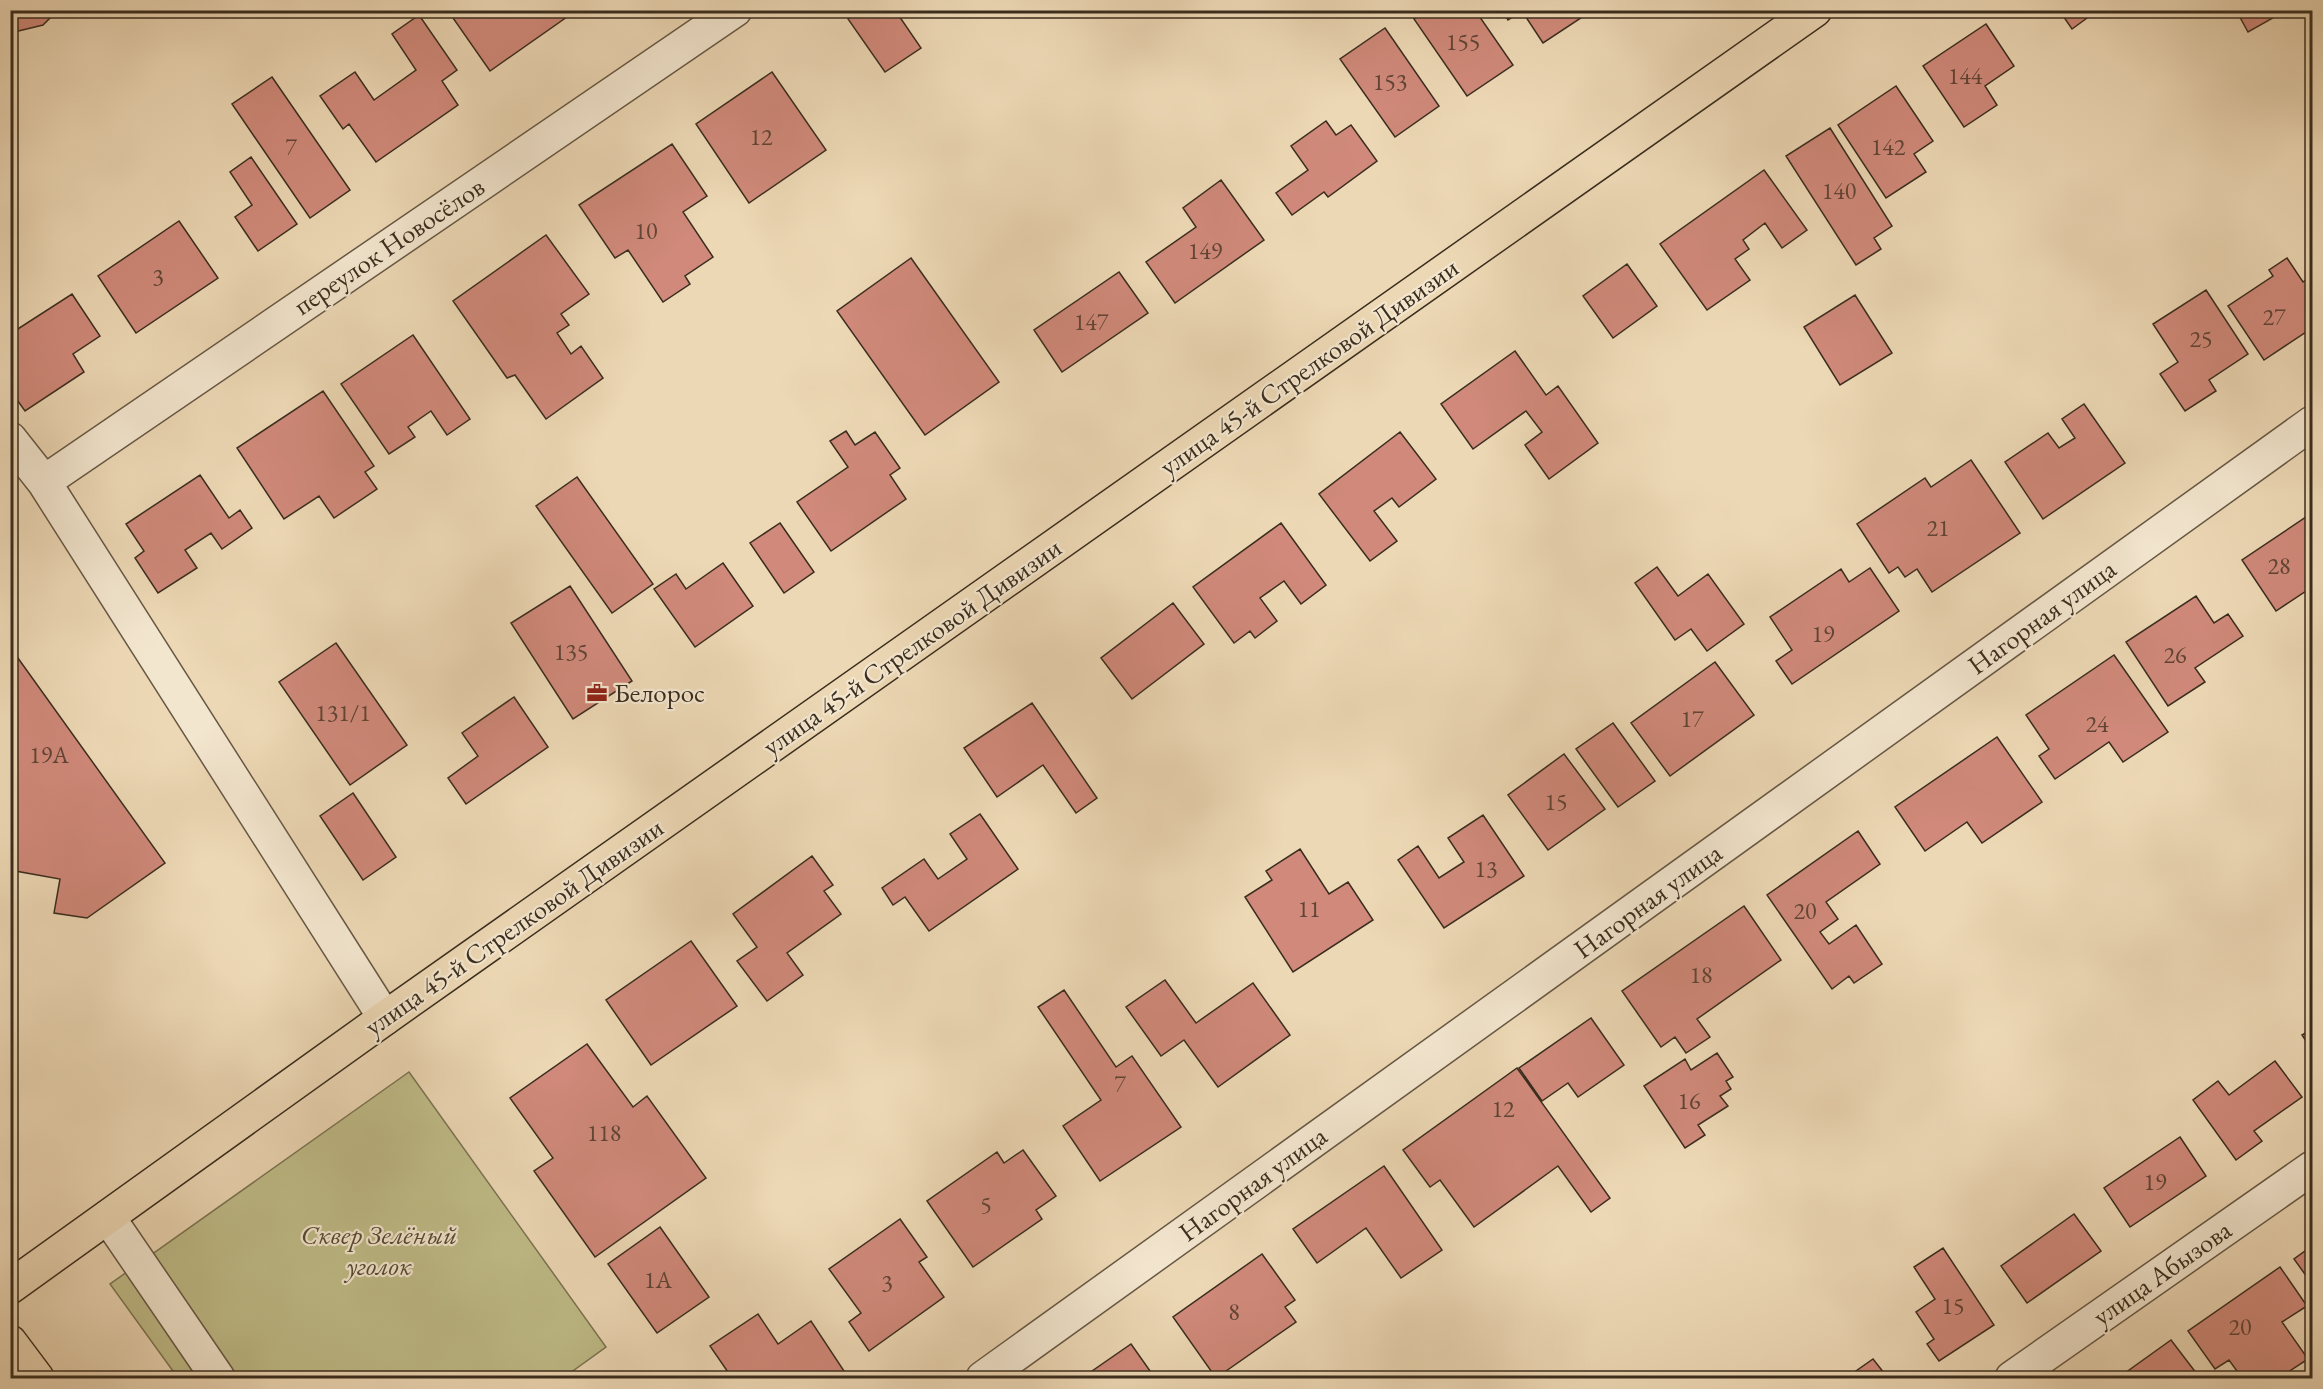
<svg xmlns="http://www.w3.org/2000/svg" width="2323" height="1389" font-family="'EB Garamond',serif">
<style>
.green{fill:#bfbc88;stroke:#7c7453;stroke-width:1.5}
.building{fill:#d0897a;stroke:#3a2d1e;stroke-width:1.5}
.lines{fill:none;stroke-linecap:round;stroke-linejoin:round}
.minor-casing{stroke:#675844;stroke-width:36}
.major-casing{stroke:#3a2d1e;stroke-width:36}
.minor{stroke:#f3e6cf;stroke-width:33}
.major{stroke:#edd8b5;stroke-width:33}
.labels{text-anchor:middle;stroke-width:4.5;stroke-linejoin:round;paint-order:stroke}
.number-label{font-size:24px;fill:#604435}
.street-label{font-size:27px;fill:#3a2d1e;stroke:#f3e6cf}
.poi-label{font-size:27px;fill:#3a2d1e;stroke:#f3e6cf;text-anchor:start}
.park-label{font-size:27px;font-style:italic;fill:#554a33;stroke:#f3e6cf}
</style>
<rect width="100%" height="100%" fill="#edd8b5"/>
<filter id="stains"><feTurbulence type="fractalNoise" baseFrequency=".00333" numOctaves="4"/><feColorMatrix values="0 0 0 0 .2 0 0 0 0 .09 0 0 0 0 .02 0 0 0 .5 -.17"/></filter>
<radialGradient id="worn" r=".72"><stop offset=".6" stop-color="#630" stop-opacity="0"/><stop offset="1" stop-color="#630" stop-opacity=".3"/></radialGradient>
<!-- green -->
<path class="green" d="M409 1072 606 1347 563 1378H178L110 1284Z"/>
<!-- building -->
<path class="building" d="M10 10H58L43 25 10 33Z
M464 10H573L574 12 490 71 453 18Z
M860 10H895L921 48 885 72 848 19Z
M1426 10H1475L1513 65 1467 96 1414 19Z
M1502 10H1593L1543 43 1522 11 1508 20Z
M2059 10H2098L2072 29Z
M2236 10H2287L2248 32Z
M419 15 457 70 442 81 458 105 376 162 349 124 343 129 320 96 355 72 374 100 416 70 392 34Z
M1986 24 2014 66 1985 86 1997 105 1964 127 1923 66Z
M1385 28 1439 106 1395 137 1340 59Z
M772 72 826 150 749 203 696 124Z
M272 77 350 190 310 218 232 104Z
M1896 86 1933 141 1914 154 1926 172 1886 198 1838 125Z
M1326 121 1336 135 1351 125 1377 161 1328 197 1324 192 1292 215 1276 193 1308 170 1291 146Z
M1830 128 1892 226 1874 238 1881 249 1856 265 1786 156Z
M672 144 707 196 683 212 713 257 685 276 690 284 663 302 628 250 615 258 579 205Z
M251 157 297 224 258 251 235 217 252 205 230 172Z
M1764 170 1807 230 1782 248 1765 223 1743 240 1749 249 1735 259 1750 280 1707 310 1660 244Z
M1221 180 1264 240 1175 303 1146 262 1196 227 1183 208Z
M179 221 218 278 136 333 98 276Z
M546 235 589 294 561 314 569 325 557 333 571 354 581 346 603 378 546 419 515 375 507 378 453 301Z
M911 258 999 382 925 435 837 311Z
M2287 258 2303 282 2312 275V328L2264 360 2228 306 2273 276 2269 270Z
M1627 264 1657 306 1613 338 1583 296Z
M1119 272 1148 313 1062 372 1034 330Z
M2206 290 2248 354 2209 380 2216 391 2185 411 2160 374 2178 362 2153 324Z
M72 294 100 336 73 354 84 372 25 411 10 390V334Z
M1855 295 1892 353 1840 385 1804 327Z
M413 335 470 419 447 435 431 411 408 427 415 437 389 454 341 384Z
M1515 351 1546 395 1558 386 1598 443 1549 479 1525 445 1542 432 1526 411 1473 449 1441 404Z
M323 391 374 466 365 472 377 489 334 518 319 496 284 519 237 448Z
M2084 404 2125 463 2043 519 2005 462 2048 433 2059 448 2075 438 2062 419Z
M846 431 855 445 875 432 900 468 890 475 906 499 831 551 797 502 848 467 830 441Z
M1400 432 1436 479 1399 507 1392 498 1374 511 1397 541 1370 561 1319 494Z
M1971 460 2020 533 1932 592 1917 569 1905 577 1898 567 1889 573 1857 524 1925 478 1931 487Z
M200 475 229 518 240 510 252 528 222 549 211 533 185 550 197 568 158 593 135 558 144 551 126 524Z
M577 477 653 584 612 613 536 506Z
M2312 513V572L2310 574 2312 577V587L2276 611 2242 560Z
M780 523 814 572 784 593 750 543Z
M1281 523 1326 585 1301 604 1284 581 1260 598 1277 621 1255 638 1250 631 1234 643 1193 587Z
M723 563 753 606 695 647 654 589 676 574 686 589Z
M1657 567 1678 596 1708 574 1744 624 1707 651 1691 629 1675 640 1635 583Z
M1870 568 1899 611 1792 684 1776 661 1792 650 1770 617 1841 569 1849 582Z
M570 586 632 681 573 719 511 623Z
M2196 596 2214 623 2228 614 2243 636 2195 668 2205 682 2168 706 2126 642Z
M1173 603 1204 644 1132 699 1101 658Z
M336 643 407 745 350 785 279 682Z
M10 647 165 863 87 918 54 913 60 879 10 870Z
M2114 655 2168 732 2123 762 2109 742 2055 779 2039 756 2049 749 2026 715Z
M1715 662 1754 715 1670 776 1631 723Z
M514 697 548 747 466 804 448 778 478 756 462 733Z
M1032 703 1097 798 1076 813 1043 765 997 797 964 748Z
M1613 723 1655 781 1618 807 1576 749Z
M1997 737 2042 802 1982 843 1967 822 1925 851 1895 807Z
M1564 754 1605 809 1548 850 1508 795Z
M353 793 396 857 363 880 320 816Z
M980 814 1018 869 929 931 905 897 893 905 882 888 924 859 938 879 967 859 950 834Z
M1483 815 1524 876 1444 928 1398 860 1418 846 1439 878 1464 862 1448 838Z
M1858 831 1880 864 1826 902 1838 919 1820 932 1829 944 1856 925 1882 964 1854 983 1849 976 1832 989 1767 895Z
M1300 849 1329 894 1348 882 1373 920 1293 972 1245 897 1272 880 1266 871Z
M812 856 833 885 824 891 841 914 787 953 803 975 767 1001 737 961 757 947 733 914Z
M1744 906 1781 960 1697 1019 1710 1037 1686 1053 1675 1037 1661 1047 1622 991Z
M691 941 737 1006 651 1065 606 1000Z
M1165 980 1196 1023 1253 983 1290 1035 1218 1087 1184 1040 1161 1056 1126 1007Z
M1064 990 1116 1067 1132 1056 1181 1127 1100 1181 1063 1126 1101 1100 1038 1007Z
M1591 1018 1624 1065 1578 1097 1568 1083 1542 1101 1519 1068Z
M2312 1029V1050L2302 1035Z
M587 1044 633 1107 647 1096 706 1178 595 1257 534 1171 553 1158 510 1098Z
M1717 1053 1733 1077 1726 1081 1731 1089 1720 1096 1728 1106 1698 1125 1705 1135 1685 1148 1644 1086 1685 1059 1691 1070Z
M2275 1061 2302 1097 2254 1131 2262 1141 2236 1160 2193 1100 2218 1081 2229 1095Z
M1517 1068 1610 1198 1591 1212 1558 1166 1474 1227 1440 1180 1430 1187 1403 1150Z
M2180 1137 2206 1176 2130 1227 2104 1188Z
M1023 1150 1056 1196 1036 1210 1042 1219 973 1267 927 1201 997 1152 1004 1163Z
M1384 1166 1442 1250 1401 1278 1366 1228 1317 1263 1293 1229Z
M2074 1214 2101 1251 2027 1303 2001 1266Z
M900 1219 927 1257 919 1262 944 1297 869 1351 849 1322 861 1313 829 1269Z
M660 1227 709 1297 657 1333 608 1264Z
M2312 1246V1284L2294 1259Z
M1943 1248 1994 1325 1939 1361 1927 1344 1934 1339 1916 1312 1935 1299 1914 1267Z
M1262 1254 1295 1300 1285 1307 1296 1322 1216 1378 1173 1317Z
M2280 1267 2307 1306 2282 1322 2308 1359 2279 1378H2242L2229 1360 2215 1369 2188 1331Z
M758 1314 778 1344 811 1321 844 1371 833 1378H732L710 1346Z
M2171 1340 2200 1378H2118Z
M1131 1344 1155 1378H1082Z
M1873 1359 1888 1378H1846Z"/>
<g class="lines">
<!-- minor casing -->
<g class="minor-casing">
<path id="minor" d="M10 439 44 482 385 1018
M44 482 735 10
M108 1217 218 1378
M983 1378 2312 423
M2012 1378 2312 1168"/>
</g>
<!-- major casing -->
<g class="major-casing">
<path id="major" d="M10 1287 385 1018 1815 10
M10 1342 37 1378"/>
</g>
<!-- minor -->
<use href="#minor" class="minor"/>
<!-- major -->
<use href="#major" class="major"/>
</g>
<!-- icons -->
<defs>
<g id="office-bare" transform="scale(1.62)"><path d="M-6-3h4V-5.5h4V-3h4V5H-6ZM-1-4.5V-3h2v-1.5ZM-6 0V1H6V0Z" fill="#8f2418" stroke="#f3e6cf" stroke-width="2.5" paint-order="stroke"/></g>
</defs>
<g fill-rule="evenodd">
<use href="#office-bare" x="597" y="693"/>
</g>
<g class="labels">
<!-- number labels -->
<g class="number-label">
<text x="1463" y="50">155</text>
<text x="1965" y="84">144</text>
<text x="1390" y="90">153</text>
<text x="761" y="145">12</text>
<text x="291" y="155">7</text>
<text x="1888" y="155">142</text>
<text x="1839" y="199">140</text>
<text x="646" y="239">10</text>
<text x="1205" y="259">149</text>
<text x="158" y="285">3</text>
<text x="2274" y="325">27</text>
<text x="1091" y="330">147</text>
<text x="2201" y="347">25</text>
<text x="1938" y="536">21</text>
<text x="2279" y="574">28</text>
<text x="1823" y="642">19</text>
<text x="571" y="660">135</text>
<text x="2175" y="663">26</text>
<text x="343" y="721">131/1</text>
<text x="1692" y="727">17</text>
<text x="2097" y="732">24</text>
<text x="49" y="763">19А</text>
<text x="1556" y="810">15</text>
<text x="1486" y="877">13</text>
<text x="1309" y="917">11</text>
<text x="1805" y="919">20</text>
<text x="1701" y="983">18</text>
<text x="1120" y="1092">7</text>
<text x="1689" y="1109">16</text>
<text x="1503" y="1117">12</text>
<text x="604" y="1141">118</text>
<text x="2155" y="1190">19</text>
<text x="986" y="1213">5</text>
<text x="658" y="1288">1А</text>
<text x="887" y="1291">3</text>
<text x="1953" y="1314">15</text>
<text x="1234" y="1320">8</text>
<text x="2240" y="1335">20</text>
</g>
<!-- street labels -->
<g class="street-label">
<text transform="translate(389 246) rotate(-34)" y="9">переулок Новосёлов</text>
<text transform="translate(1309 367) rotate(-35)" y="9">улица 45-й Стрелковой Дивизии</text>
<text transform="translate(2042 617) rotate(-36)" y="9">Нагорная улица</text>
<text transform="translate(912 647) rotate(-35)" y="9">улица 45-й Стрелковой Дивизии</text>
<text transform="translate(1648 901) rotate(-36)" y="9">Нагорная улица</text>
<text transform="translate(514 927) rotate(-35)" y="9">улица 45-й Стрелковой Дивизии</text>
<text transform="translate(1253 1184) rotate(-36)" y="9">Нагорная улица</text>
<text transform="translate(2162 1273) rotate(-35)" y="9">улица Абызова</text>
</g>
<!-- poi labels -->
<g class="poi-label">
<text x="614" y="702">Белорос</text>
</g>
<!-- park labels -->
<g class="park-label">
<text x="379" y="1244">Сквер Зелёный<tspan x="379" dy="31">уголок</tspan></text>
</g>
</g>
<!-- margin -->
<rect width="2323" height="1389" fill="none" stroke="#edd8b5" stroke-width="36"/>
<rect x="12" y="12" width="2299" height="1365" fill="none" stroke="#3a2d1e" stroke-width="3"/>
<rect x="18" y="18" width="2287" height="1353" fill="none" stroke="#3a2d1e" stroke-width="1.5"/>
<rect width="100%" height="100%" filter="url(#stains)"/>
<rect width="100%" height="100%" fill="url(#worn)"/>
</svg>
